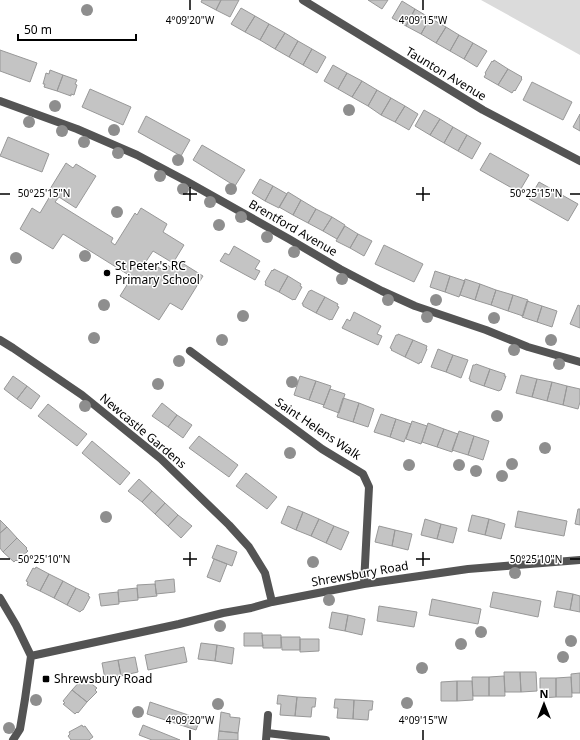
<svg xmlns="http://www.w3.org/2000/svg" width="580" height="740" font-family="'Noto Sans',sans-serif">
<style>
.green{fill:#dbdbdb}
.building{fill:#c4c4c4;stroke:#989898}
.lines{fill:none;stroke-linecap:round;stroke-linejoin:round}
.street{stroke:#545454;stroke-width:8}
.tree{fill:#8e8e8e}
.ticks{fill:none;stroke:#000;stroke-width:1.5}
.poi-dot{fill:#000;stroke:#fff;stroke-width:1.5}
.labels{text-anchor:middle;stroke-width:3;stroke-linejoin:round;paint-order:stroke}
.street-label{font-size:12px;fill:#000;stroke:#fff}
.poi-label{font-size:12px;fill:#000;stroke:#fff;text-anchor:start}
.ticks-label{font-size:10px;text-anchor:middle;fill:#000;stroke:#fff;stroke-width:3;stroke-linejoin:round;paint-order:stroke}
</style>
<rect width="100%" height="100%" fill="#fff"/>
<!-- green -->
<path class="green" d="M481 0H580V55Z"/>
<!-- building -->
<path class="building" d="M202 0H221L216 10 201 2Z
M221 0H239L230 17 216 10Z
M368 0H388L382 9Z
M402 1 415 9 406 26 392 18Z
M241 8 255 16 245 32 231 24Z
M415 9 430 18 421 34 406 26Z
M255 16 269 24 260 40 245 32Z
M430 18 446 27 436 43 421 34Z
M269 24 285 33 275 49 260 40Z
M446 27 459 35 450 51 436 43Z
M285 33 298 41 289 57 275 49Z
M459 35 473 43 464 59 450 51Z
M298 41 312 49 303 65 289 57Z
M473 43 487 51 477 67 464 59Z
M312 49 326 57 317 73 303 65Z
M0 50 37 63 30 82 0 71Z
M494 60 508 69 498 85 484 77 486 74 485 73 492 61 493 62Z
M333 65 347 73 338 89 324 81Z
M508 69 522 77 521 78 522 79 515 91 514 90 512 93 498 85Z
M50 70 63 75 57 91 44 87 45 84H43L46 73 49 74Z
M347 73 362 81 352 97 338 89Z
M63 75 77 80 75 84 77 85 74 95 71 94V96L57 91Z
M362 81 377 90 368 106 352 97Z
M532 82 572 102 563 120 523 100Z
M90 89 131 107 123 125 82 107Z
M377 90 391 98 381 115 368 106Z
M391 98 405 106 395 122 381 115Z
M405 106 418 114 409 130 395 122Z
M424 110 440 119 430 135 415 126Z
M580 114V131L573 127Z
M146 116 190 140 181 156 138 132Z
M440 119 453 127 444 143 430 135Z
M453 127 467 135 458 151 444 143Z
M467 135 481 143 472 159 458 151Z
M8 137 49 154 42 172 0 156Z
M202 145 245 170 235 186 193 160Z
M490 153 529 175 519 192 480 170Z
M66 163 73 168 76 164 96 176 76 208 59 197 55 202 113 238 111 242 115 245 135 213 137 215 141 208 167 224 163 232 184 245 173 263 153 251 145 263 156 270 158 267 164 271 167 265 174 269 179 261 203 276 182 310 170 303 159 320 120 296 132 277 63 234 53 249 20 229 32 208 40 213 53 191 50 189Z
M260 179 273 186 265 201 252 193Z
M539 182 578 204 568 221 529 199Z
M273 186 287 194 279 208 265 201Z
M288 192 301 200 293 215 279 207Z
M301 200 316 209 308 223 293 215Z
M316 209 332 217 323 231 308 223Z
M332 217 345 225 337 239 323 231Z
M345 226 358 234 350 248 336 241Z
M358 234 372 241 364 256 350 248Z
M384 245 423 264 414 282 375 264Z
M234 246 260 261 255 269 260 271 255 280 220 261 225 253 229 255Z
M274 269 288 276 279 292 265 285 266 283 265 282 272 270 273 271Z
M435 271 450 276 445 292 430 287Z
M288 276 301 284 300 286 302 287 295 300 294 299 293 300 279 292Z
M450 276 465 281 459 297 445 292Z
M465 279 480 284 475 300 460 295Z
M480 284 496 290 491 305 475 300Z
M311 290 325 297 316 313 303 306V304H302L309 291H310Z
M496 290 513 295 508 311 491 305Z
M513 295 528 300 523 316 508 311Z
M325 297 338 304 337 306 339 307 332 320 331 319 330 320 316 313Z
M527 301 542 306 537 322 522 317Z
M578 305 580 306V328L570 324Z
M542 306 557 311 552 327 537 322Z
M354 312 381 326 377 334 382 336 378 345 342 328 347 319 350 321Z
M398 334 413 340 405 357 391 350 392 349 390 348 396 335H398Z
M413 340 427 346 426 349H427L421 363 420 362 419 364 405 357Z
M438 349 453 355 446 372 431 367Z
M453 355 468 360 461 378 446 372Z
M476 364 490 369 484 386 470 381V379H469L473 365H475Z
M490 369 505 374 504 376H506L501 390H500L499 391 484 386Z
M521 375 537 379 532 397 516 393Z
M13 376 27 386 17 399 4 389Z
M300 376 316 381 309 400 294 395Z
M537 379 552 382 547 401 532 397Z
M316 381 331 386 324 405 309 400Z
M552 382 567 386 563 405 547 401Z
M27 386 40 396 31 409 17 399Z
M567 386 580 389V402L578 409 563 405Z
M330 389 345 394 339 413 323 407Z
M343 398 359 403 353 422 337 417Z
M162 403 177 415 168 427 152 416Z
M359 403 374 409 368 427 353 422Z
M48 404 87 434 77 446 38 416Z
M381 414 396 419 390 437 374 432Z
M177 415 192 425 183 438 168 427Z
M396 419 411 424 404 442 390 437Z
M412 421 427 426 421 444 406 439Z
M428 423 444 429 437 447 422 442Z
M444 429 458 434 452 452 437 447Z
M459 431 474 436 468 455 452 450Z
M199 436 238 465 229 477 189 448Z
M474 436 489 441 483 460 468 455Z
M92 441 130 473 120 485 82 453Z
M246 473 277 497 267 509 236 486Z
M139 479 152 491 142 502 128 491Z
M152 491 165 503 155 514 142 502Z
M165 503 178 515 168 526 155 514Z
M288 506 303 512 296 530 281 523Z
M578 509H580V525L575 524Z
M518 511 567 521 564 536 515 527Z
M303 512 319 519 311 536 296 530Z
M178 515 192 526 181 538 168 526Z
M472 515 489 519 485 535 468 531Z
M319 519 334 526 326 543 311 536Z
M425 519 441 524 437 539 421 535Z
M489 519 505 524 501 539 485 535Z
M0 520 7 527 0 533Z
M441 524 457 528 453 543 437 539Z
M334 526 349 532 341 550 326 543Z
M379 526 395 530 392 546 375 542Z
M7 527 17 538 3 552 0 548V533Z
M395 530 412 534 408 550 392 546Z
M17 538 27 548 26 549 28 551 17 561 16 560 14 562 3 552Z
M217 545 237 552 232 566 212 558Z
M214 559 227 564 220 582 207 577Z
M36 567 49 574 40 591 27 585 28 582 26 581 33 568 35 569Z
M49 574 63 581 54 598 40 591Z
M174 579 175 592 156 594 155 581Z
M63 581 76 588 67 605 54 598Z
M155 584 157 596 138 598 137 585Z
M76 588 89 594 88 596 90 597 83 610H82L80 612 67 605Z
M137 588 138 600 119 602 118 590Z
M557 591 573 594 570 610 554 607Z
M118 592 119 604 101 606 99 594Z
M493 592 541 601 538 617 490 607Z
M573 594 580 596V612L570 610Z
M432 599 481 609 478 624 429 615Z
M379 606 417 612 414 627 377 621Z
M332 612 348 615 345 631 329 628Z
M348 615 365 619 362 635 345 631Z
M244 633H262L263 646H244Z
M262 635H281V648H263Z
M281 637H300V650H282Z
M300 639H319V651L300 652Z
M201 643 217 645 215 661 198 659Z
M217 645 234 648 232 664 215 661Z
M184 647 187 662 148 670 145 655Z
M135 657 138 672 121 676 118 660Z
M118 660 121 676 105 679 102 663Z
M504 672H520L521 692H505Z
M520 672H536L537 691 521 692Z
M580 673V693H572L571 674Z
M504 676 505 696H489V677Z
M472 677H489V696H473Z
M571 677 572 697H556V678Z
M540 678H556V697L540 698Z
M82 679 84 680 85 679 97 688 95 690 97 692 87 702 72 690Z
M457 681V701H441V682Z
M457 681H472L473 700 457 701Z
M72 690 87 702 78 713 77 712 75 714 63 704 65 703 63 701Z
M278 695 297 697 295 716 280 715 281 704H277Z
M297 697 316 698 315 707H312L311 717 295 716Z
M335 699 354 700 353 719 337 718 338 708H334Z
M354 700 373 701 372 710H369L368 720 353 719Z
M150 702 200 719 196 730 147 714Z
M221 712 230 714V717L240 718 238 733 219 731Z
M82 725 83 727 85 726 93 737 89 740H71L68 736 70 734 69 732Z
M143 725 180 740H152L139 735Z
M219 731 238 733V740H218Z"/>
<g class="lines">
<!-- street -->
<path class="street" d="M303 0 483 110 580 161
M0 101 77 129 137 155 186 181 289 239 340 269 382 291 415 306 486 330 528 347 580 362
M0 340 13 348 82 395 161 459 229 525 249 547 265 573 272 602
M190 351 322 449 363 474 369 487 364 584
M0 598 16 625 31 656 25 699 20 729 13 740
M31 656 179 624 223 613 251 608 272 602 364 584 468 569 580 560
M267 733 326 740
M266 740 268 715"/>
</g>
<!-- trees -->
<g class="tree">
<circle cx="87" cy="10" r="6"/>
<circle cx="55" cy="106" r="6"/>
<circle cx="349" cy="110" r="6"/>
<circle cx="29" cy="122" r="6"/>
<circle cx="114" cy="130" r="6"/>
<circle cx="62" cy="131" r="6"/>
<circle cx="84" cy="142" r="6"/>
<circle cx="118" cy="153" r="6"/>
<circle cx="178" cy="160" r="6"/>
<circle cx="160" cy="176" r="6"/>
<circle cx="183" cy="189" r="6"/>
<circle cx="231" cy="189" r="6"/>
<circle cx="210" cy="202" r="6"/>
<circle cx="117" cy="212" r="6"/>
<circle cx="241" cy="217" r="6"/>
<circle cx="219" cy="225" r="6"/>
<circle cx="267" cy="237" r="6"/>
<circle cx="294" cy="252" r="6"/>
<circle cx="85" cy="256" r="6"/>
<circle cx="16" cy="258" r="6"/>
<circle cx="342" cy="279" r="6"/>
<circle cx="388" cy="300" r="6"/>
<circle cx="436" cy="300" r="6"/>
<circle cx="104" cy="305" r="6"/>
<circle cx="243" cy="316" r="6"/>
<circle cx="427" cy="317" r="6"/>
<circle cx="494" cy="318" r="6"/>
<circle cx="94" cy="338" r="6"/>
<circle cx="222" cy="340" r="6"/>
<circle cx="551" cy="340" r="6"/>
<circle cx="514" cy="350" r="6"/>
<circle cx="179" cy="361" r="6"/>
<circle cx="559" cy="364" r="6"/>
<circle cx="292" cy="382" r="6"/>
<circle cx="158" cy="384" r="6"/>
<circle cx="85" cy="406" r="6"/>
<circle cx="497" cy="416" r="6"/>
<circle cx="545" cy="448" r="6"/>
<circle cx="290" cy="453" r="6"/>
<circle cx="512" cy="464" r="6"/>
<circle cx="409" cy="465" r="6"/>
<circle cx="459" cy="465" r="6"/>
<circle cx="476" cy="471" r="6"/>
<circle cx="502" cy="476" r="6"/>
<circle cx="106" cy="517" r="6"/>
<circle cx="313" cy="562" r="6"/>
<circle cx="515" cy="573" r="6"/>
<circle cx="329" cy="600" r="6"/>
<circle cx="220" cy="626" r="6"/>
<circle cx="481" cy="632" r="6"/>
<circle cx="571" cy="641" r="6"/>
<circle cx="461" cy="644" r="6"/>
<circle cx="563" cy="657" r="6"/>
<circle cx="422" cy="668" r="6"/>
<circle cx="36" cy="700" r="6"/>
<circle cx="407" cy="703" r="6"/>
<circle cx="218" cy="704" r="6"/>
<circle cx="138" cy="712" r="6"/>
<circle cx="9" cy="728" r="6"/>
</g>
<!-- ticks -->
<path class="ticks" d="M190 0V10M423 0V10M190 187V201M423 187V201M0 194H10M183 194H197M416 194H430M570 194H580M190 552V566M423 552V566M0 559H10M183 559H197M416 559H430M570 559H580M190 730V740M423 730V740"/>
<!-- markers -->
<g class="poi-dot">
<circle cx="107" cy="273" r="4"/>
<rect x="42" y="675" width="8" height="8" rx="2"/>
</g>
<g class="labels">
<!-- street labels -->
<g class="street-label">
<text transform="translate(446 74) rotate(31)" y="4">Taunton Avenue</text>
<text transform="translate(293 228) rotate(30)" y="4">Brentford Avenue</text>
<text transform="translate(318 429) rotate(34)" y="4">Saint Helens Walk</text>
<text transform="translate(143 431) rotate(40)" y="4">Newcastle Gardens</text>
<text transform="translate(360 574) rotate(-10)" y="4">Shrewsbury Road</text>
</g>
<!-- poi labels -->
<g class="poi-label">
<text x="115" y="270">St Peter's RC<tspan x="115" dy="14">Primary School</tspan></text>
<text x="54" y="683">Shrewsbury Road</text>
</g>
</g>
<g class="ticks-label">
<text x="190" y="24">4°09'20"W</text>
<text x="423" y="24">4°09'15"W</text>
<text x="44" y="197">50°25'15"N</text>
<text x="536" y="197">50°25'15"N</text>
<text x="44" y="563">50°25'10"N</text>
<text x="536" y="563">50°25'10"N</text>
<text x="190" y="724">4°09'20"W</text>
<text x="423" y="724">4°09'15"W</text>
</g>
<!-- north arrow -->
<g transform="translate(544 704)" stroke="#ffffff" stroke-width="3" paint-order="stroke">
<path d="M0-3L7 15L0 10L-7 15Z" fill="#000000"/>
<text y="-6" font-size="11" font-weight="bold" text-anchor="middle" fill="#000000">N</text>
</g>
<!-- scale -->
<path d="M18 34v6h118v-6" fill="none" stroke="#000000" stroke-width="2"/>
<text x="24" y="34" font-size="12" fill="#000000" stroke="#ffffff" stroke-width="3" paint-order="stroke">50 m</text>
</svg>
